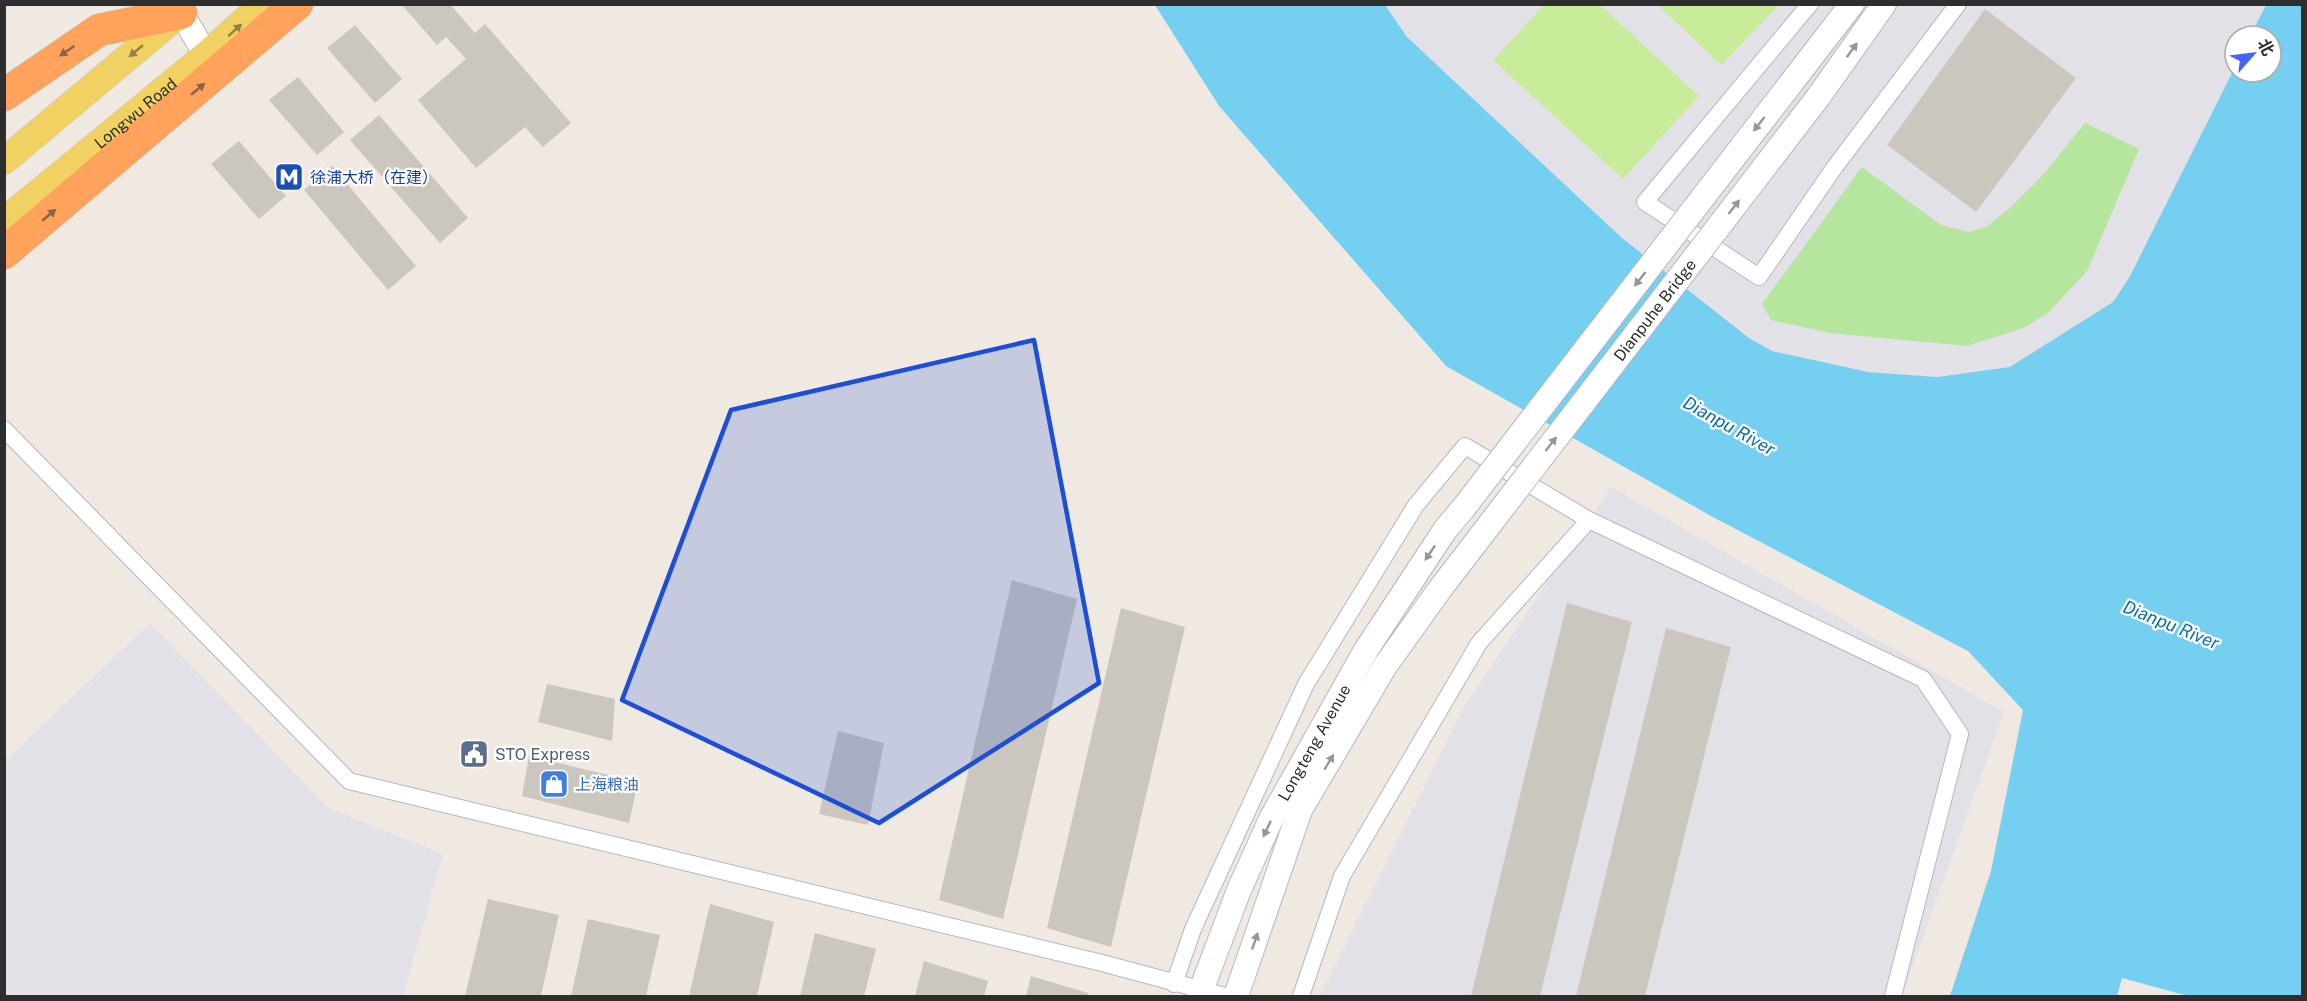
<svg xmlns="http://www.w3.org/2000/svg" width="2307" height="1001" font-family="'Public Sans','Noto Sans SC',sans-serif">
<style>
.industrial{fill:#e3e1e8}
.green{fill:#b6e59e}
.pitch{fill:#c9ec9a}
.water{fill:#75cff0}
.pier{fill:#efe9e1}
.building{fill:#cbc7bf}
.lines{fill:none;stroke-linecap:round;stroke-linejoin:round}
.street-casing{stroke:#b4b7c1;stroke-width:18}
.secondary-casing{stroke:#b4b7c1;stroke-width:26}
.primary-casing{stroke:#c9c9c9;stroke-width:28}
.highway-casing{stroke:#c9c9c9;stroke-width:33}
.street{stroke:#fff;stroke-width:16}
.secondary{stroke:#fff;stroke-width:24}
.primary{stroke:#f2d163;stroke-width:27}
.highway{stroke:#ffa35c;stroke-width:32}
.secondary-bridge-casing{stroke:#b4b7c1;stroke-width:26;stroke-linecap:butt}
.secondary-bridge{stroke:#fff;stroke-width:24}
.oneway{fill:#908048}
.oneway2{fill:#969696}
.oneway3{fill:#8c6343}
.marked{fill:#1d4ed8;fill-opacity:0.2;stroke:#1d4ed8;stroke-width:4.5;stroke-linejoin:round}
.labels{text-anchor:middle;stroke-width:4.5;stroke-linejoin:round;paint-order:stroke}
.street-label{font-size:16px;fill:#2e2e2e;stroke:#fff}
.transit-label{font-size:16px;fill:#164399;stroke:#fff;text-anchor:start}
.service-label{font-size:16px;fill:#4e5e75;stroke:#fff;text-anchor:start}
.shop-label{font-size:16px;fill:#366cbe;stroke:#fff;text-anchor:start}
.water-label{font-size:18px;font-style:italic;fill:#0d6fa3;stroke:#fff}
</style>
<rect width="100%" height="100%" fill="#efe9e1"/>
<!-- industrial -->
<path class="industrial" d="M1385 5H2266L2250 36H2235V67L2129 278 2113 302 2010 367 1937 377 1868 372 1772 351 1749 338 1622 238 1407 37Z
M1611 487 2004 712 1902 996H1319L1467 702Z
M150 623 329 808 443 854 403 996H5V761Z"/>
<!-- green -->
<path class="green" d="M2085 123 2139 149 2087 271 2048 313 2023 328 1967 346 1830 333 1771 320 1762 304 1862 167 1941 225 1969 232 1986 227 2010 208 2043 175Z"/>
<!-- pitch -->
<path class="pitch" d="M1544 5H1600L1699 96 1623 179 1493 60Z
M1658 5H1779L1721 65Z"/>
<!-- water -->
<path class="water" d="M1155 5H1385L1407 37 1622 238 1749 338 1772 351 1868 372 1937 377 2010 367 2113 302 2129 278 2235 67V72H2271V36H2250L2266 5H2302V996H1950L1991 871 2023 710 1968 651 1711 516 1446 366 1219 106Z"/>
<!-- pier -->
<path class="pier" d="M2122 978 2188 996H2117Z"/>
<!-- building -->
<path class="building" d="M401 4H450L475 33 485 24 571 123 543 147 525 127 476 168 418 100 466 59 446 37 437 45Z
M1985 9 2076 78 1976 212 1887 145Z
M355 25 402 79 375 103 327 48Z
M298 77 344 132 317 155 269 100Z
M379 115 468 218 440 243 350 140Z
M239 141 286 196 259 219 211 164Z
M332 166 416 266 388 290 304 190Z
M1012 580 1077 599 1003 919 939 900Z
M1567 603 1632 622 1540 996H1471Z
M1121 608 1185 627 1111 947 1047 928Z
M1666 628 1731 647 1645 996H1576Z
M547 684 615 699 612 741 538 722Z
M838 731 884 743 868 825 819 814Z
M529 756 638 782 629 823 522 796Z
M488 899 559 915 541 996H465Z
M710 904 774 922 757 996H689Z
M588 919 660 935 646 996H571Z
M815 933 876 949 864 996H800Z
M924 961 988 981 984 996H915Z
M1031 976 1088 993V996H1026Z"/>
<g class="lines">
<!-- street casing -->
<g class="street-casing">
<path id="street" d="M1810 4 1645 202 1759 277 1834 168 1958 4
M4 429 349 781 1102 963 1225 996
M1174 984 1193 929 1306 684 1416 505 1465 446 1589 520
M1301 996 1342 876 1479 643 1589 520 1923 679 1960 734 1893 996"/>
</g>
<!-- secondary casing -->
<g class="secondary-casing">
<g id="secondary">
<path d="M176 4 206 55"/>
<path d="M1795 78 1852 4"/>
<path d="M1819 96 1884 4"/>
<path id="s1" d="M1199 996 1239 890 1272 817 1366 650 1445 530 1465 506"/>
<path d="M1236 996 1300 810 1385 666 1440 589 1490 524"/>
</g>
</g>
<!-- primary casing -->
<g class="primary-casing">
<g id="primary">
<path d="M4 161 183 11"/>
<path id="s2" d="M4 221 206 55 263 4"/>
</g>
</g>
<!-- highway casing -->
<g class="highway-casing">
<path id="highway" d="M4 95 99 30 181 13
M4 253 297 4"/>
</g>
<!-- street -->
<use href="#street" class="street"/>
<!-- secondary -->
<use href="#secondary" class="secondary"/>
<!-- primary -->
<use href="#primary" class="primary"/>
<!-- highway -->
<use href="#highway" class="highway"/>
<!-- secondary-bridge casing -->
<g class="secondary-bridge-casing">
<g id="secondary-bridge">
<path d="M1465 506 1795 78"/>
<path id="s3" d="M1490 524 1819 96"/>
</g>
</g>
<!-- secondary-bridge -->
<use href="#secondary-bridge" class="secondary-bridge"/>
</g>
<!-- one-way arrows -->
<defs><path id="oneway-solid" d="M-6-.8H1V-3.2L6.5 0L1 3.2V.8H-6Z" transform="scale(1.5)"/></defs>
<g class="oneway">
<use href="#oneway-solid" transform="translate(235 30) rotate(-42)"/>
<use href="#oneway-solid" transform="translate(136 51) rotate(140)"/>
</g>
<g class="oneway2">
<use href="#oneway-solid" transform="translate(1852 50) rotate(-54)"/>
<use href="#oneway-solid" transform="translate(1759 124) rotate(128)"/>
<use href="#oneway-solid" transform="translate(1734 207) rotate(-52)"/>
<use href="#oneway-solid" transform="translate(1640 279) rotate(128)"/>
<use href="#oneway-solid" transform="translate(1551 444) rotate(-52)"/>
<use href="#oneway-solid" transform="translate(1430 553) rotate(124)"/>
<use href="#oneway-solid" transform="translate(1329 762) rotate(-59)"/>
<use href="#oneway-solid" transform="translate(1267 829) rotate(115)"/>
<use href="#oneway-solid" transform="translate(1255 941) rotate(-71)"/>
</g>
<g class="oneway3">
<use href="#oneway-solid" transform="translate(67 51) rotate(146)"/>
<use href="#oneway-solid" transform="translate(198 89) rotate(-40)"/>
<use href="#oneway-solid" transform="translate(49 215) rotate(-40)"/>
</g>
<!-- marked area -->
<path class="marked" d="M1034 340 1099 683 879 823 622 700 731 410Z"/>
<!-- icons -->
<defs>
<g id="metro-square" transform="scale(1.5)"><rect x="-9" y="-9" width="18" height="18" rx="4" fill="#1a4fb4" stroke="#fff"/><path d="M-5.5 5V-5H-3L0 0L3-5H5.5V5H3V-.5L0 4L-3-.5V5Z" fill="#fff"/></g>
<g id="civic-square" transform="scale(1.5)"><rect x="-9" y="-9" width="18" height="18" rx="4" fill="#5c6f8a" stroke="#fff"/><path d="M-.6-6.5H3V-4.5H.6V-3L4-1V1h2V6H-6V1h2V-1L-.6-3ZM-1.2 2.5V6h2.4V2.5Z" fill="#fff"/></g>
<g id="shop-square" transform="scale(1.5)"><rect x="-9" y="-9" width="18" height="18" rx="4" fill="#3f7fe0" stroke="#fff"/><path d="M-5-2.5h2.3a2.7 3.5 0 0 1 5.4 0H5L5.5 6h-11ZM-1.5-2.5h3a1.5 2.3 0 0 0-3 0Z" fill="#fff"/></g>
</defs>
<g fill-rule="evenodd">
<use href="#metro-square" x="289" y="177"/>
<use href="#civic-square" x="474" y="754"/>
<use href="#shop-square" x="554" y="784"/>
</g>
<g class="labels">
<!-- street labels -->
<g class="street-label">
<text dy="6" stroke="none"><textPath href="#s2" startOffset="170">Longwu Road</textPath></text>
<text dy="6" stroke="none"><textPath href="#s3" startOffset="270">Dianpuhe Bridge</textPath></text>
<text dy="6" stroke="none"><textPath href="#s1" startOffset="279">Longteng Avenue</textPath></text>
</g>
<!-- transit labels -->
<g class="transit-label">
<text x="310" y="183">徐浦大桥（在建）</text>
</g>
<!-- service labels -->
<g class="service-label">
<text x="495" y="760">STO Express</text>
</g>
<!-- shop labels -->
<g class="shop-label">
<text x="575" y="790">上海粮油</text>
</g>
<!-- water labels -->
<g class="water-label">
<text transform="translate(1729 426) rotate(29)" y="6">Dianpu River</text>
<text transform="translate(2171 625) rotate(22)" y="6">Dianpu River</text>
</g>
</g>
<!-- border -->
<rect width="2307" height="1001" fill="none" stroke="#2e2e2e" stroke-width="12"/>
<!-- north arrow -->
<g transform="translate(2253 54) rotate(62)"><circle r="28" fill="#ffffff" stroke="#ababab" stroke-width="1.5"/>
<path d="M0-4.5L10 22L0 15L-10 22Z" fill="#4264fb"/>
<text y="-9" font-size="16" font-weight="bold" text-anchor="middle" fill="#2e2e2e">北</text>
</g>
</svg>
